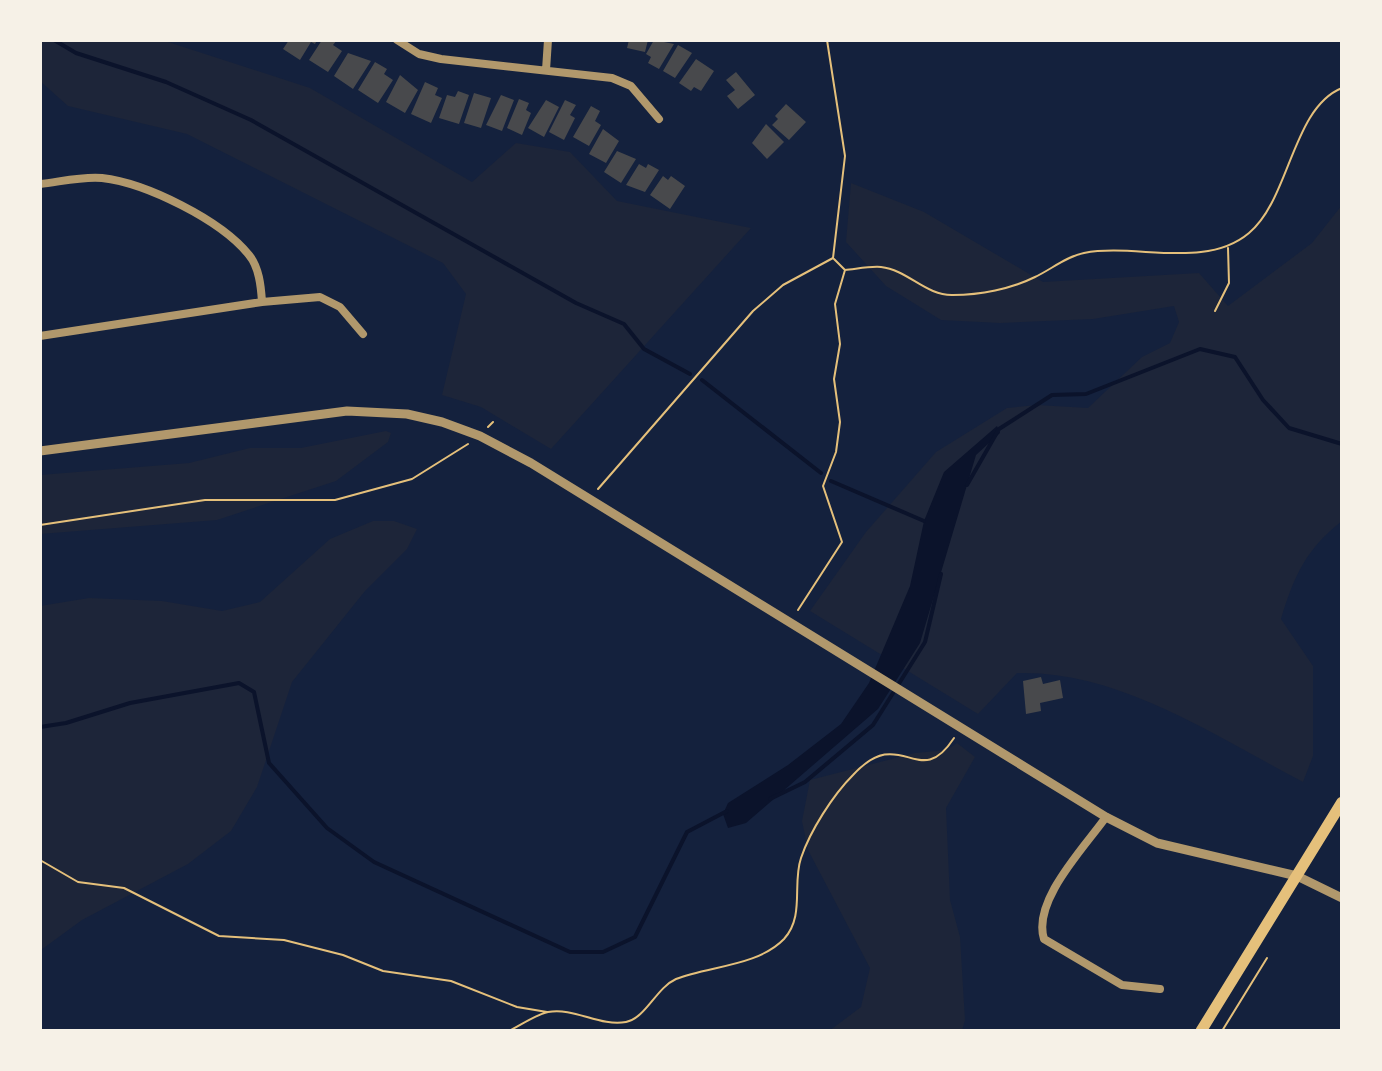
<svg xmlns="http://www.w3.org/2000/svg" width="1382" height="1071" font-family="'IBM Plex Sans',sans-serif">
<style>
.green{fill:#1d2539}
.water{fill:#0b132b}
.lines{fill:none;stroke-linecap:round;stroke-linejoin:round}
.stream{stroke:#0b132b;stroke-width:4}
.building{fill:#48494c}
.path{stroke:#e5c07b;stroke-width:2}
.minor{stroke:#b1986c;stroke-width:8}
.tertiary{stroke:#b1986c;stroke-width:9}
.secondary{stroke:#e5c07b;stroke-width:11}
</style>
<rect width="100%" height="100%" fill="#14213d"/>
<!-- green -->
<path class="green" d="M40 40H162L310 88 472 182 516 143 570 152 617 201 751 228 551 449 481 407 442 395 466 294 443 263 187 134 68 106 40 81Z
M851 183 924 212 1043 282 1199 273 1228 306 1312 243 1342 205V521C1306 549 1294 576 1281 619L1313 666V756L1303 782C1215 736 1119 670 1017 673L978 714 810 611 866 532 936 452 1007 408 1037 405 1088 408 1142 357 1170 343 1179 322 1174 306 1093 319 1000 323 941 320 886 286 846 242Z
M386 431 391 433 388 442 336 481 217 520 40 534V475L189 463 250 448H301Z
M373 521H394L417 529 407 549 365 591 292 682 257 787 231 831 188 864 82 920 41 950 40 606 89 598 162 601 222 611 260 602 330 539Z
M957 743 975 757 946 808 950 900 960 937 965 1020 962 1031H829L861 1007 870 968 808 850 802 821 810 780 915 753 947 750Z"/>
<!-- water -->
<path class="water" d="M997 426 1000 433 976 455 920 643 878 709 746 823 728 828 723 814 728 803 788 765 841 724 869 683 910 586 924 521 944 472Z"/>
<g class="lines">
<!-- stream -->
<path class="stream" d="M54 40 76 53 166 82 251 120 576 303 624 324 644 349 690 374
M702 380 821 473
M831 481 924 521
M967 485 999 429 1052 395 1086 394 1200 349 1235 357 1263 400 1289 428 1342 444
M40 727 66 723 130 703 239 683 254 692 269 763 327 828 374 862 570 952H603L635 937 687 832 727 811
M770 799 805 782 873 725 925 642 941 574"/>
</g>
<!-- building -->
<path class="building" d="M289 40H317L315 44 311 42 300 60 283 49Z
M322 40H337L333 45 342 51 328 72 309 60Z
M629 40H648L645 52 627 48Z
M654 40 674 44 659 69 648 63 651 57 646 54Z
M678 45 692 53 675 78 663 71Z
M348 53 371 61 353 89 334 76Z
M696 59 714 71 701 91 694 87 691 91 679 83Z
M375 62 387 69 384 74 393 80 378 103 358 90Z
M736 72 755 95 738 109 727 96 735 90 726 80Z
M400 75 418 90 405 113 386 102Z
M425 82 438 88 435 95 442 98 431 123 411 114Z
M458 91 469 95 459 124 439 118 447 95 455 97Z
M474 93 491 98 481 128 464 123Z
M501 95 514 100 502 131 486 125Z
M519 99 529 103 526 110 531 113 522 135 507 128Z
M546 100 559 107 544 137 528 128Z
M565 100 576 105 570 115 575 118 564 140 549 132Z
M786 104 806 122 789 140 772 125 778 119 775 116Z
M591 106 600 111 595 121 601 125 589 146 573 137Z
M766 124 784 142 767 159 752 143Z
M603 129 619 141 606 163 589 154Z
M617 151 636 159 621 183 604 172Z
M639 164 646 168 648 164 659 170 645 192 626 185Z
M663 176 668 180 671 176 685 186 670 209 650 195Z
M1041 677 1043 684 1060 680 1063 698 1040 703 1041 711 1026 714 1023 681Z"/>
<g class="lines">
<!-- path -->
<path class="path" d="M845 270C856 269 870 266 881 267 908 270 926 296 953 295 980 295 1011 289 1035 277 1052 269 1065 257 1084 253 1136 243 1205 270 1249 233 1290 199 1292 108 1342 88
M1215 311 1229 283 1228 248
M488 427 493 422
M598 489 753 311 783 285 833 258 845 156 827 40
M40 525 205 500H335L412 479 468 444
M798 610 842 542 823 486 836 452 840 422 834 379 840 344 835 304 845 270 834 259
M40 860 78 882 124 888 219 936 284 940 343 955 383 971 451 981 517 1007 547 1012
M509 1031C521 1025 535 1015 548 1012 574 1007 600 1027 626 1022 646 1018 656 988 676 979 709 966 758 966 784 939 805 916 792 884 801 858 810 831 833 795 853 775 902 722 918 793 954 738
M1222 1031 1267 958"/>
<!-- minor -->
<path class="minor" d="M397 40 419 54 441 59 612 78 631 86 659 119
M546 70 548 40
M40 184C59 182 83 176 102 178 146 183 221 220 249 255 259 267 261 286 262 302
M40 336 262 302 320 297 340 307 363 334
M1106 817C1084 848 1032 901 1044 939L1122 985 1160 989"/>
<!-- tertiary -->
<path class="tertiary" d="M40 451 347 411 407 414 442 422 480 436 531 463 1106 817 1157 843 1297 876 1342 898"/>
<!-- secondary -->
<path class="secondary" d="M1201 1031 1342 802"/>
</g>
<!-- border -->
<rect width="1382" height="1071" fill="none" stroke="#f6f1e7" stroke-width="84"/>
</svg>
